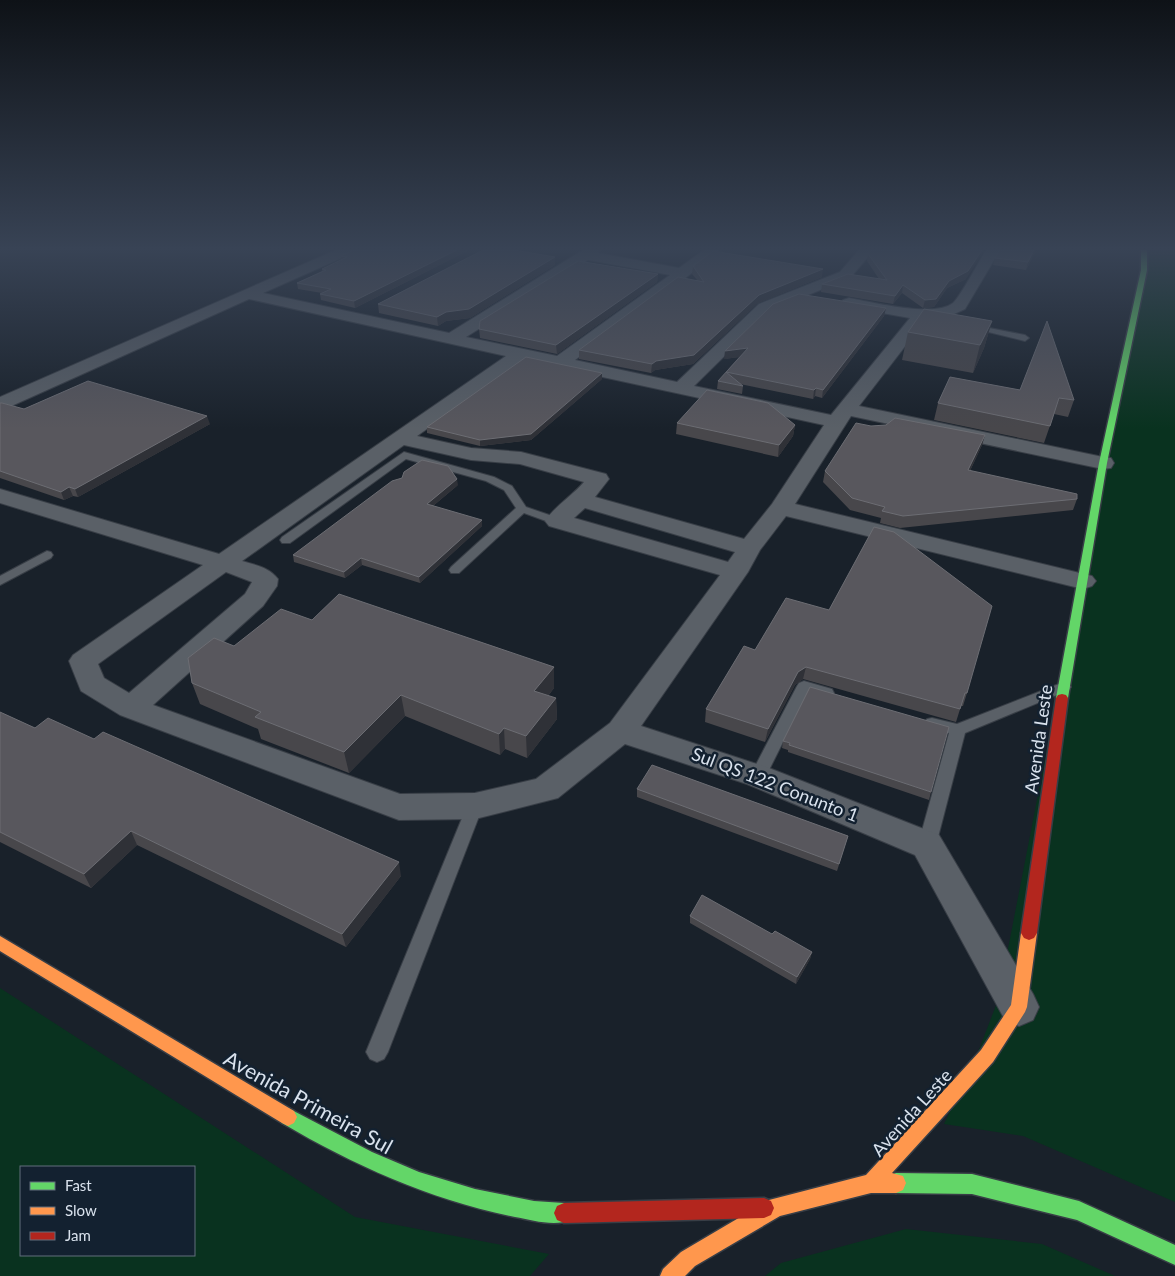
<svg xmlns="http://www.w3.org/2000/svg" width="1175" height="1276" font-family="Lato,sans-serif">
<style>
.green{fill:#09321f;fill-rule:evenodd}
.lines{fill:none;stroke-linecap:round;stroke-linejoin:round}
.lane-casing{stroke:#383e46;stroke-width:2}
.street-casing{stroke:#383e46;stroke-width:2}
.fast-casing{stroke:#383e46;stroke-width:3}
.slow-casing{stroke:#383e46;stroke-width:3}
.jam-casing{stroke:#383e46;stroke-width:3}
.lane{fill:#5a6067;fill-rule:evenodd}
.street{fill:#5a6067;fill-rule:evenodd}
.fast{fill:#63d668;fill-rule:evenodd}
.slow{fill:#ff974d;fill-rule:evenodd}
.jam{fill:#b3261e;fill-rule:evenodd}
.wall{fill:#48474b}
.shaded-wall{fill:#2f3137}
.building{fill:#58575d;stroke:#6c6d73}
.labels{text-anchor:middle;stroke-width:5;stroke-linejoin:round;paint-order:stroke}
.street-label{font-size:18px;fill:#d9e2ed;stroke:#132130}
.near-street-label{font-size:21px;fill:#d9e2ed;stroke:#132130}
</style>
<rect width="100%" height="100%" fill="#19212a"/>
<!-- green -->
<path class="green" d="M1144 250H1175V1202L1023 1136 944 1124 980 1047 998 1000Z
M0 988 355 1217 549 1254 530 1276H0ZM21 1167H194V1255H21Z
M906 1229 1042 1244 1115 1276H765L781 1263Z"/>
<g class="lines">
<!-- lane casing -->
<g class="lane-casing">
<path id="lane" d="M969 324 1025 335 1029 338 1025 341 972 328H969Z
M404 452 494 477 512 486 526 507 561 519 563 521 557 525 524 513 459 573H451L449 570 451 567 516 508 504 490 486 481 406 459 290 543H282L280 540 282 537Z
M47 551 51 552 53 555 51 558 0 585V576Z
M804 681 832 689 834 693 832 697 827 698 808 692 764 780 758 782 752 780 750 776 797 686 799 683Z
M1064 682 1069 684 1071 687 1069 690 965 733 936 845 933 850 927 852 921 850 918 845 949 733 927 727 924 723 927 719 932 718 957 724Z
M475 800 481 801 483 806 388 1052 384 1059 377 1062 370 1059 366 1052 467 806 469 801Z"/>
</g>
<!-- street casing -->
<g class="street-casing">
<path id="street" d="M336 250H355L353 253 263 293 449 333 583 250H600L598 253 679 268 704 250H720L688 276 575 360 677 382 759 304 840 272 859 250H874L850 278 771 310 694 386 831 415 910 318 843 306 841 303 843 300 849 298C872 302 934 318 953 303 960 297 980 260 986 250H1000L965 309 952 315 926 319 859 406 1103 457 1111 458 1114 463 1111 468 1103 469 851 416 795 504 1092 576 1096 581 1092 586 1083 589 786 516 760 550 748 572 641 726 769 768 939 835 1033 994 1039 1007 1033 1020 1019 1026 1005 1020 915 855 747 784 625 744 558 798 475 819 399 820 120 715 81 691 69 661 73 655 203 565 0 503V489L219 554 506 356 249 299 7 408 0 410V397ZM588 260 670 275 557 356 466 337ZM524 360 824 425 772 504 744 539 595 497 609 479 606 474 521 452 471 448 417 436ZM404 445 471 460 520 464 584 482C572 496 555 506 545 521L549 526 720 575 610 723 536 779 475 793 400 794 153 705 263 606 277 586 278 579C269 567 255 565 242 561ZM585 508 735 552 728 562 574 518ZM226 572 252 582 245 594 129 693 104 678 98 664Z"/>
</g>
<!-- fast casing -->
<g class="fast-casing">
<path id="fast" d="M1141 250H1147V270L1107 463 1068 698 1066 701H1058L1056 698 1099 463 1141 270Z
M288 1108 372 1152 419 1172 475 1189 534 1201 564 1203 571 1206 574 1213 571 1220C554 1227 532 1220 515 1217 431 1200 355 1166 282 1123L279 1117 282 1111Z
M896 1173 972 1174 1079 1201 1175 1245V1265L1077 1220 972 1194 896 1193 889 1190 886 1183 889 1176Z"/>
</g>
<!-- slow casing -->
<g class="slow-casing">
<path id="slow" d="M1029 926 1034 928 1037 933 1027 1007 1025 1012 993 1062 892 1173 903 1176 906 1183 903 1190 896 1193H871L780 1216 695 1266 685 1276H660L663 1269 681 1252 769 1200 866 1175 981 1050 1011 1005 1021 933 1024 928Z
M0 936 294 1111 297 1117 294 1123 288 1126 282 1123 0 951Z"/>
</g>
<!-- jam casing -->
<g class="jam-casing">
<path id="jam" d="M1062 694 1066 695 1068 698 1037 933 1034 938 1029 940 1024 938 1021 933 1056 698 1058 695Z
M764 1198 771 1201 774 1208 771 1215 764 1218 564 1223 557 1220 554 1213 557 1206 564 1203Z"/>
</g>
<!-- lane -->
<use href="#lane" class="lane"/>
<!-- street -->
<use href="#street" class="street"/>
<!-- fast -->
<use href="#fast" class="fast"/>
<!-- slow -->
<use href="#slow" class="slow"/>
<!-- jam -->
<use href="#jam" class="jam"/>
</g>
<!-- wall -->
<path class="wall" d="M354 250H469L355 308 321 300 320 294 322 293 298 289 297 283 322 271V269L341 260V256Z
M999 250H1036L1026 270 993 265 995 258Z
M868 254 966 279 947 288 934 307 923 308 902 293 893 304 821 292 822 284 879 279 867 261Z
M555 265 470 318 446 321 438 326 379 313 378 304Z
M693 266 822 277 758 303 693 364 655 370 651 373 579 359V350L697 280 692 274Z
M658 274 657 282 557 354 480 338 479 329Z
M886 308 884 316 822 398 815 396 813 399 740 384 743 386 742 394 717 389 718 381 739 357 724 359Z
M992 321 984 348 973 373 902 360 908 332Z
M950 377 1074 400 1068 417 1054 414 1044 443 934 420 938 403Z
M602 379 531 440 480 446 427 433V427Z
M0 403 24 409 210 424 78 497 73 496 64 500 0 478Z
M677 423 795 425 793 436 778 457 676 434Z
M871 426 985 435 982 445 970 471 1077 499 1073 510 900 528 880 523 881 518 850 510 823 482 825 471Z
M458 485 433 506 482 526 420 583 362 565 345 578 294 562 293 555Z
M312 620 554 667V688L548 696 556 698 557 719 527 758 505 749 500 755 405 716 349 773 261 739 258 729 200 704 192 683 234 646Z
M755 650 967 693 963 706H961L956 722 803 679 795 685 765 742 705 722 706 709Z
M0 712 35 728 401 876 346 947 137 845 91 888 0 842Z
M783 741 931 792 929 800 788 752V750L782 748Z
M637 789 848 836 837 871 637 797Z
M690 916 812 952 810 959 796 984 690 923Z"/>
<!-- shaded-wall -->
<path class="shaded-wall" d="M457 250H469L355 308 354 301Z
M982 250H985L966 279 947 288 934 307 923 308 925 300 949 281Z
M1034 250H1036L1026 270 1028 262Z
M555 257V265L470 318 446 321 438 326 437 317Z
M823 269 822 277 758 303 693 364 655 370 651 373 652 364 656 361 759 295Z
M658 274 657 282 557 354 556 345Z
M903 285 902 293 893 304 895 296Z
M886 308 884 316 822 398 823 390Z
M992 321 984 348 973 373 980 345Z
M748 348 747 356 724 359 725 351Z
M602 373V379L531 440 480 446V440Z
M816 388 815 396 813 399 814 390Z
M207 416 210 424 78 497 75 489Z
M795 425 793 436 778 457 779 445Z
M985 435 982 445 965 481 968 470Z
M457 479 458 485 428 510 427 504Z
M69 487 73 496 64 500 61 492Z
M482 520V526L420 583 419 577Z
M361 558 362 565 345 578 344 572Z
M554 667V688L535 712 534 691Z
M806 667 803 679 795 685 765 742 768 729 798 672Z
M401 695 405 716 349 773 344 752Z
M556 698 557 719 527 758 526 736Z
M504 728 505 749 500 755 499 734Z
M131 831 137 845 91 888 84 874Z
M399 862 401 876 346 947 342 934Z
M812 952 810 959 796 984 797 977Z"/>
<!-- building -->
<path class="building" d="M354 250H457L354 301 320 294 331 289 297 283 326 270 322 269 347 257 341 256Z
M483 250H514L555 257 469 309 446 312 437 317 378 304Z
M871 250H982L968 271 949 281 936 299 925 300 903 285 895 296 822 284 848 274 887 280 868 254Z
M999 250H1034L1028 262 995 258Z
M713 251 823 269 759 295 694 355 656 361 652 364 579 350 678 277 704 282 693 266Z
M578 261 658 274 556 345 479 329 480 321Z
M799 294 886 308 823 390 816 388 814 390 726 372 743 386 718 381 748 348 725 351 773 304Z
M924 309 992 321 980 345 908 332Z
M1047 321 1074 400 1059 398 1050 426 938 403 950 377 1020 390Z
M526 357 602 373 531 434 480 440 427 427Z
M88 381 207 416 75 489 69 487 61 492 0 471V403H2L24 409Z
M707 390 768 403 795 425 779 445 677 423Z
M895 418 985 435 968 470 1077 494V499L903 516 882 511 885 507 852 498 825 471 856 423 871 426 886 425Z
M422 460 448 466 457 479 427 504 482 520 419 577 361 558 344 572 293 555 392 481 402 478 404 472Z
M874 527 894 532 992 606 967 693H965L960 709 806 667 798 672 768 729 706 709 744 646 755 650 786 598 829 610Z
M339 594 554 667 534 691 556 698 526 736 504 728 499 734 401 695 344 752 255 717 261 712 192 683 188 658 214 638 234 646 281 609 312 620Z
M810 687 949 727 931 792 789 745 790 743 783 741Z
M0 712 35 728 48 718 94 739 103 732 399 862 342 934 131 831 84 874 0 832Z
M652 765 848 836 839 864 637 789Z
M702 895 772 934 775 931 812 952 797 977 690 916Z"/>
<!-- sky -->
<linearGradient id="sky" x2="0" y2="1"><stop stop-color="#0e1217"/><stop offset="0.58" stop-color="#384355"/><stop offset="1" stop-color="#384355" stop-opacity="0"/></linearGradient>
<rect width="1175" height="429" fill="url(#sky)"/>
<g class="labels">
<!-- street labels -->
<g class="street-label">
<text transform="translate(1039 739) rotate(-82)" y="6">Avenida Leste</text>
<text transform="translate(775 785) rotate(21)" y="6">Sul QS 122 Conunto 1</text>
<text transform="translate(912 1113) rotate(-48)" y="6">Avenida Leste</text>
</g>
<!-- near-street labels -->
<g class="near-street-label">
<text transform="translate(308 1103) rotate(29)" y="7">Avenida Primeira Sul</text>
</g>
</g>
<!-- legend -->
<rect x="20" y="1166" width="175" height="90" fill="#132130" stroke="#626e7c"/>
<rect x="30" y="1182" width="25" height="8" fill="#63d668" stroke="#626e7c"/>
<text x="65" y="1191" font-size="15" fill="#d9e2ed">Fast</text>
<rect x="30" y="1207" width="25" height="8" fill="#ff974d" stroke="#626e7c"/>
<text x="65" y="1216" font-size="15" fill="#d9e2ed">Slow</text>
<rect x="30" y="1232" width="25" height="8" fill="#b3261e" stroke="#626e7c"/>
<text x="65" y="1241" font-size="15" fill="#d9e2ed">Jam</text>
</svg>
